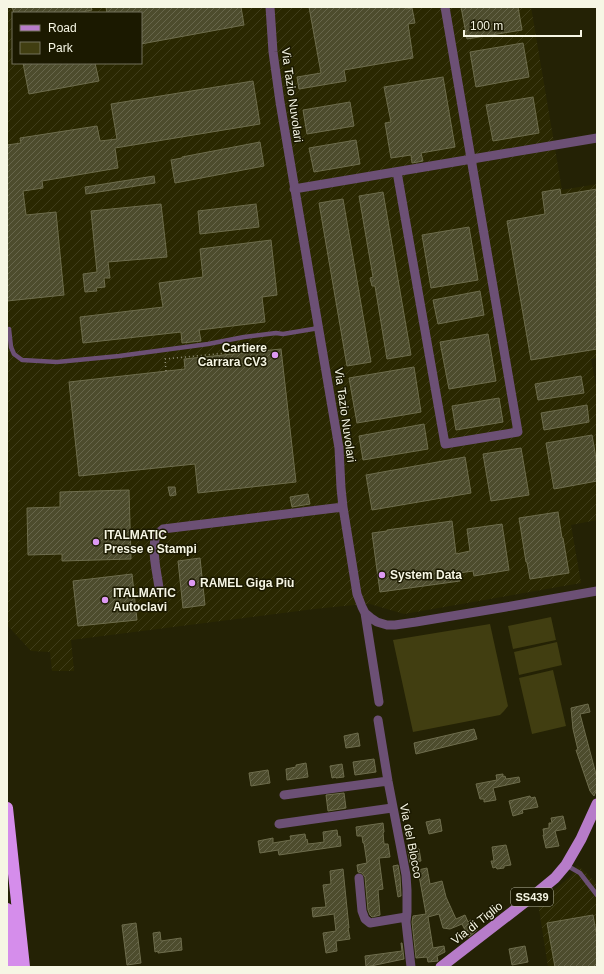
<svg xmlns="http://www.w3.org/2000/svg" width="604" height="974" font-family="Arial,sans-serif">
<style>
.industrial{fill:url(#industrial-furrows);fill-rule:evenodd}
.green{fill:#413e11}
.building{fill:url(#building-hatch);stroke:#6e6d4d}
.lines{fill:none;stroke-linecap:round;stroke-linejoin:round}
.path{stroke:#92917a;stroke-width:1.5;stroke-dasharray:1 3;stroke-linecap:butt}
.service{stroke:#6c5075;stroke-width:4.5}
.minor{stroke:#6c5075;stroke-width:9}
.primary{stroke:#b77cc9;stroke-width:11}
.motorway{stroke:#d58deb;stroke-width:12}
.poi-dot{fill:#dd99f3;stroke:#1b1900;stroke-width:1.5}
.labels{text-anchor:middle;stroke-width:3;stroke-linejoin:round;paint-order:stroke}
.shield{fill:#1b1900;stroke:#b4b4a0;stroke-width:1}
.shield-label{font-size:11px;font-weight:bold;fill:#f6f6e4}
.street-label{font-size:12px;fill:#f6f6e4;stroke:#1b1900}
.poi-label{font-size:12px;font-weight:bold;fill:#f6f6e4;stroke:#1b1900;text-anchor:start}
</style>
<defs>
<pattern id="industrial-furrows" width="10" height="10" patternUnits="userSpaceOnUse"><rect width="10" height="10" fill="#2a2801"/><path d="M-1 1l2-2M0 10L10 0M9 11l2-2" fill="none" stroke="#3f3d1a"/></pattern>
<pattern id="building-hatch" width="6" height="6" patternUnits="userSpaceOnUse"><rect width="6" height="6" fill="#4d4c2d"/><path d="M-1 1l2-2M0 6l6-6M5 7l2-2" fill="none" stroke="#67664b"/></pattern>
</defs>
<rect width="100%" height="100%" fill="#242205"/>
<!-- industrial -->
<path class="industrial" d="M7 7H531L562 190 597 184V358L591 359 597 391V520L571 525 581 583 404 614 370 604 354 605 314 609 71 640 74 671H52L50 652 31 651 7 625ZM13 13H141V63H13Z
M577 865 584 871 597 884V967H548L538 903 571 876Z"/>
<!-- green -->
<path class="green" d="M551 617 556 640 513 649 508 626Z
M490 624 508 706 504 711 500 715 413 732 393 640Z
M557 642 562 665 519 675 514 652Z
M553 670 566 726 532 734 519 678Z"/>
<!-- building -->
<path class="building" d="M12 7H91L92 10 77 13H14Z
M106 7H241L244 25 141 44V13H107Z
M309 7H405L406 9 412 8 415 23 408 24 413 58 344 70 346 81 299 89 297 77 321 73Z
M461 7H518L522 30 467 39Z
M523 43 529 77 476 87 470 52Z
M23 63H95L99 81 29 94Z
M443 77 455 147 421 153 423 161 412 163 411 155 391 158 385 123 391 122 384 87Z
M253 81 260 124 115 148 118 168 42 181 43 188 23 191 26 215 56 212 64 295 7 301V145L21 143 20 138 97 126 100 141 117 139 111 104Z
M533 97 539 133 493 141 486 105Z
M350 102 354 126 307 134 303 110Z
M356 140 360 164 314 172 309 148Z
M260 142 264 166 175 183 171 160 182 158V157Z
M154 176 155 183 86 194 85 187Z
M560 189 561 195 597 189V349L531 360 507 221 545 214 542 192Z
M383 192 411 355 387 359 375 286H372L370 278 373 277 359 196Z
M343 199 371 362 347 366 319 203Z
M161 204 167 257 108 262 110 278H104L105 287 96 288 97 291 85 292 83 274 97 272 91 211Z
M256 204 259 227 200 234 198 211Z
M469 227 478 280 431 288 422 235Z
M271 240 277 295 262 297 265 322 199 330 201 341 182 343 181 332 83 343 80 317 163 307 159 283 203 277 200 249Z
M480 291 484 315 438 324 433 300Z
M488 334 496 381 449 389 440 342Z
M281 349 296 482 198 493 195 464 79 476 69 382 185 369 184 359Z
M414 367 421 412 357 423 349 378Z
M581 376 584 393 538 400 535 384Z
M499 398 503 422 456 430 452 406Z
M587 405 589 422 544 430 541 413Z
M424 424 428 449 363 460 359 436Z
M592 435 597 464V481L554 489 546 443Z
M521 448 529 495 491 501 483 454Z
M465 457 471 493 372 510 366 475Z
M168 487H175L176 495 170 496Z
M129 490 131 559 62 561V554L28 555 27 508 60 507V492Z
M308 494 310 504 292 507 290 497Z
M558 512 562 538H563L569 573 530 579 527 562H526L519 518Z
M452 521 456 554 470 551 467 529 502 524 509 570 474 576 473 571 459 573 460 581 380 592 372 533 387 531V530Z
M200 558 205 605 183 608 178 561Z
M132 574 137 620 78 626 73 581Z
M588 704 590 712 580 714 597 778V789L594 796 590 791 576 750H578L573 729 571 708Z
M474 729 477 739 416 754 414 743Z
M358 733 360 746 346 748 344 736Z
M374 759 376 772 355 775 353 762Z
M306 763 308 777 287 780 286 769 296 767V765Z
M342 764 344 777 336 778V777L332 778 330 766Z
M268 770 270 783 251 786 249 773Z
M503 774V777L505 776 506 779 519 777 520 782 493 788 496 800 484 802V799H480L476 784 497 780 496 775Z
M344 793 346 808 328 811 326 795Z
M530 796 531 798 535 797 538 807 522 810 523 813 513 816 509 801Z
M563 816 566 829 555 831 559 846 546 848 543 835H544L543 829 549 828V823H552L551 818Z
M440 819 442 831 429 834 426 822Z
M383 823 384 832 383 833 384 844H388L390 857 379 858 383 889 378 890 380 915 372 917 370 915 368 910 365 877 362 873 358 872 357 865 367 863 364 843H363L362 836H357L356 827Z
M337 830 338 837 340 836 341 846 279 855 278 850 260 853 258 841 273 838V843L291 840 290 836 305 834 306 840 307 839 308 844 317 843 324 842 323 832Z
M506 845 511 865 504 866V868L497 869 496 867 493 868 491 861H494L492 847Z
M419 849 421 861 410 863 408 851Z
M398 865 400 876 401 896 398 897 393 866Z
M427 868 430 884 442 881 446 897 456 919 465 915 468 922 471 920 477 930 469 937 466 932 462 924 450 929 443 928 439 914 428 917 433 948 444 946 445 952 437 956 438 961 428 962 427 957 416 958 412 922 413 916 426 914 418 870Z
M343 869 349 928H348L350 939 336 941 337 951 326 953 323 933 336 931 334 914 313 917 312 908 326 907 323 885 331 884 330 871Z
M593 915 596 932H597V967H555L547 923Z
M136 923 141 963 127 965 122 925Z
M160 932 161 941 181 938 182 950 158 953V951L155 952 153 933Z
M401 943H402L404 959 366 967 365 956 402 951Z
M525 946 528 962 512 965 509 949Z"/>
<g class="lines">
<!-- path -->
<path class="path" d="M166 371 165 359 236 352 237 349V344"/>
<!-- service -->
<path class="service" d="M9 329 11 347 14 354 22 360 57 362 119 356 208 344 244 337 276 333 283 334 319 328
M566 865 580 873 597 895"/>
<!-- minor -->
<path class="minor" d="M270 7 273 52 280 102 339 448 341 488 343 507 357 594 362 607 365 613 371 618 377 622 387 625H395L416 622 506 607 597 591
M397 172 445 444 518 432 445 7
M294 189 597 138
M159 588C157 572 152 555 155 539 156 535 159 532 163 529L343 507
M365 613 379 702
M378 720 388 781 406 875 407 890V912L406 922 411 967
M284 795 388 781
M279 824 392 808
M359 878 362 911 365 919 370 923 406 917"/>
<!-- primary -->
<path class="primary" d="M441 967 538 892 555 878 566 865 581 839 597 804"/>
<!-- motorway -->
<path class="motorway" d="M7 808 24 967
M7 909 13 967"/>
</g>
<!-- markers -->
<g class="poi-dot">
<circle cx="275" cy="355" r="4"/>
<circle cx="96" cy="542" r="4"/>
<circle cx="382" cy="575" r="4"/>
<circle cx="192" cy="583" r="4"/>
<circle cx="105" cy="600" r="4"/>
</g>
<g class="labels">
<!-- shield labels -->
<rect class="shield" x="511" y="888" width="42" height="18" rx="3"/>
<g class="shield-label">
<text x="532" y="901">SS439</text>
</g>
<!-- street labels -->
<g class="street-label">
<text transform="translate(292 95) rotate(82)" y="4">Via Tazio Nuvolari</text>
<text transform="translate(345 415) rotate(82)" y="4">Via Tazio Nuvolari</text>
<text transform="translate(411 841) rotate(79)" y="4">Via del Blocco</text>
<text transform="translate(477 923) rotate(-38)" y="4">Via di Tiglio</text>
</g>
<!-- poi labels -->
<g class="poi-label">
<text x="267" y="352" text-anchor="end">Cartiere<tspan x="267" dy="14">Carrara CV3</tspan></text>
<text x="104" y="539">ITALMATIC<tspan x="104" dy="14">Presse e Stampi</tspan></text>
<text x="390" y="579">System Data</text>
<text x="200" y="587">RAMEL Giga Più</text>
<text x="113" y="597">ITALMATIC<tspan x="113" dy="14">Autoclavi</tspan></text>
</g>
</g>
<!-- border -->
<rect width="604" height="974" fill="none" stroke="#f6f6e4" stroke-width="16"/>
<!-- legend -->
<rect x="12" y="12" width="130" height="52" fill="#1b1900" stroke="#73715b"/>
<rect x="20" y="25" width="20" height="6" fill="#b77cc9" stroke="#73715b"/>
<text x="48" y="32" font-size="12" fill="#f6f6e4">Road</text>
<rect x="20" y="42" width="20" height="12" fill="#413e11" stroke="#73715b"/>
<text x="48" y="52" font-size="12" fill="#f6f6e4">Park</text>
<!-- scale -->
<path d="M464 30v6h117v-6" fill="none" stroke="#f6f6e4" stroke-width="2"/>
<text x="470" y="30" font-size="12" fill="#f6f6e4" stroke="#1b1900" stroke-width="3" paint-order="stroke">100 m</text>
</svg>
